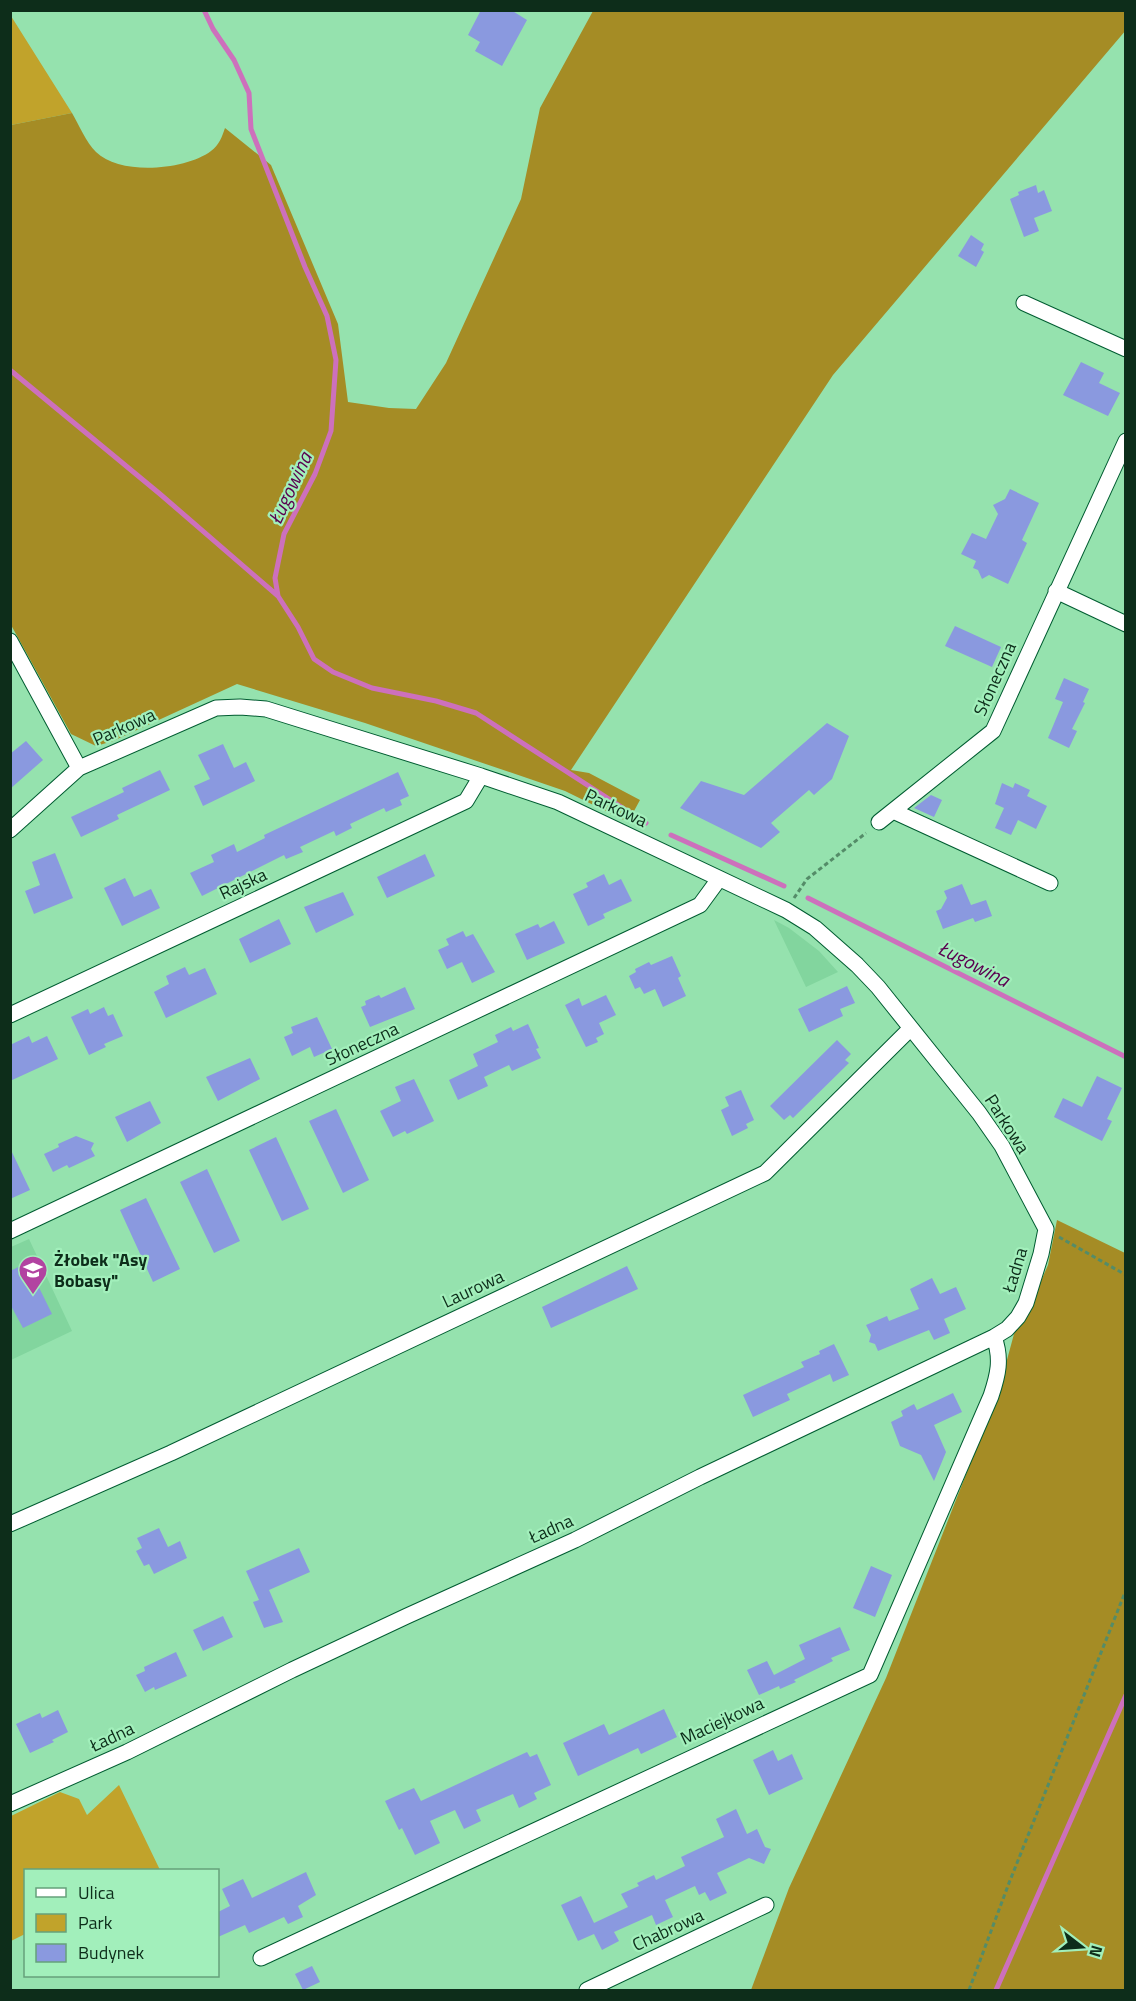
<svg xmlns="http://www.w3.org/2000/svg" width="1136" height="2001" font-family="'Titillium Web',sans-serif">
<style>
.built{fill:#82d59e}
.green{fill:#c1a32b}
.forest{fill:#a58c25}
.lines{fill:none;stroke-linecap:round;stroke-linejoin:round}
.stream{stroke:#cd70bc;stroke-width:5}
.building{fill:#8a99df}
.minor-casing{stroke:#005c31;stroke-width:17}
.path{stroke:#548c68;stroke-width:3;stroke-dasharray:4.5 3;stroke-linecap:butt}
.minor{stroke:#fff;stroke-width:15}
.labels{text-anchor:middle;stroke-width:4.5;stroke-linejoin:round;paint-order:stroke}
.street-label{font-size:18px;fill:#0d2d1a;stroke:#a2efbb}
.poi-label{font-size:18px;font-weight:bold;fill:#0d2d1a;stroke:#a2efbb;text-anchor:start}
.water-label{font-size:20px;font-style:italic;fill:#5a0050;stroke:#a2efbb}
</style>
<rect width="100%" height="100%" fill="#95e2ae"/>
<!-- built -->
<path class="built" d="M774 920 789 928 819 951 838 972 806 987Z
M29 1239 72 1331 11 1360V1247Z"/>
<!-- green -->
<path class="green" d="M11 16 72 113 11 125Z
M119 1785 160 1870H26L25 1934 11 1941V1816L60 1792 79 1799 87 1815Z"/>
<!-- forest -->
<path class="forest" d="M593 11 1125 10 1126 30 833 375 571 770 589 773 640 800 628 822 565 791 365 723 237 684 113 741 96 746 71 734 11 625V125L72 113C79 125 86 142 96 152 120 176 186 170 211 151 219 145 222 137 225 128L271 165 338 324 348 402 389 408 416 409 446 363 521 199 540 108Z
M1057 1220 1125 1253V1990H751L789 1888 886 1678 998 1393 1014 1334 1034 1297 1048 1265Z"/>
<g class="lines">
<!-- stream -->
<path class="stream" d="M204 10 213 29 234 60 249 93 251 129 305 267 327 316 336 360 331 431 315 474 284 534 275 578 278 596 298 627 314 659 333 672 372 688 436 701 476 713 646 823
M10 370 160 494 278 596
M671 835 784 886
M808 898 1126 1057
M996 1990 1126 1695"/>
</g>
<!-- building -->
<path class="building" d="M481 10H511L527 20 502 66 475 51 480 42 468 35Z
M1036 185 1038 193 1044 190 1052 211 1034 218 1039 231 1024 237 1010 199 1019 195 1018 192Z
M971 235 984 244 981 250 984 252 976 267 958 256Z
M1081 362 1104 373 1099 383 1120 393 1108 416 1063 395Z
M1010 489 1039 503 1022 540 1027 543 1008 584 989 575 982 579 978 570 973 568 976 561 961 554 972 533 986 539 998 514 993 505 1005 499Z
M955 626 1001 647 992 667 945 646Z
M1064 678 1089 689 1083 702 1085 703 1072 729 1077 731 1069 748 1048 738 1063 702 1055 699Z
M827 723 849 736 832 779 814 795 809 790 771 823 780 832 761 848 680 808 701 781 744 795Z
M26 741 43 760 10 789V754Z
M223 744 234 768 246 762 255 781 203 806 194 786 210 779 198 755Z
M160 770 170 790 117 815 119 819 81 837 71 817 124 792 122 788Z
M398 772 409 796 400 800 402 805 386 812 384 808 350 824 352 828 336 836 334 831 300 847 303 852 286 859 284 855 202 896 190 873 214 862 211 855 234 844 237 852 265 838 264 835Z
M1002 783 1013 788 1015 783 1030 790 1027 796 1047 806 1036 829 1018 820 1011 835 995 828 1004 808 995 804Z
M931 795 942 800 934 817 914 808Z
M55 853 73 898 34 914 25 891 40 885 32 862Z
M425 854 435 876 387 898 377 877Z
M604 874 609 885 621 879 632 901 603 914 605 918 588 926 573 894 588 887 586 883Z
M125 878 134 897 151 889 160 908 122 926 104 888Z
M962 884 971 905 986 900 992 916 975 922 973 918 943 929 936 911 941 909 947 898 944 891Z
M343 892 354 915 316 933 304 907Z
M279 919 291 944 250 963 239 939Z
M554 921 565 943 527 960 515 934 538 924 540 928Z
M463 931 466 937 473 934 495 972 472 983 462 962 447 969 438 950 449 945 446 939Z
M672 956 681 976 678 978 686 996 663 1007 655 989 644 994 640 987 635 989 629 976 636 972 635 969 649 962 651 965Z
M185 967 189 975 205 968 217 994 166 1018 154 992 169 984 166 976Z
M847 986 855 1003 840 1009 843 1016 809 1032 798 1009Z
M405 987 415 1009 370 1027 361 1007 366 1005 365 1001 379 995 381 998Z
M606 995 616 1015 599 1023 604 1034 596 1038 598 1042 586 1047 565 1005 579 998 582 1006Z
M104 1007 108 1016 113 1014 123 1036 104 1044 106 1047 89 1055 71 1017 88 1009 90 1014Z
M317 1017 332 1049 314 1057 310 1047 292 1056 284 1037 293 1033 291 1027Z
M528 1024 539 1048 536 1049 541 1058 512 1071 509 1065 484 1077 488 1086 458 1100 449 1080 478 1066 473 1054 498 1042 495 1035 511 1027 513 1031Z
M29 1036 32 1043 47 1036 58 1059 10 1081V1045Z
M837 1040 851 1054 845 1060 849 1063 793 1118 790 1115 784 1120 770 1106Z
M250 1058 260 1079 218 1101 206 1077Z
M1097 1076 1122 1088 1107 1119 1112 1121 1102 1141 1054 1117 1063 1098 1082 1107Z
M414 1079 434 1121 407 1134 405 1131 393 1137 380 1111 401 1101 395 1087Z
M741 1090 754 1120 746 1124 748 1128 732 1136 721 1110 729 1106 725 1097Z
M150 1101 161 1123 127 1142 115 1117Z
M336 1109 369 1180 343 1193 309 1121Z
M76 1136 94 1143 91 1149 95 1156 69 1168 67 1165 53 1172 44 1154 59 1147 58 1144Z
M276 1137 309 1209 282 1221 249 1150Z
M10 1148 30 1190 10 1199Z
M207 1169 240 1241 214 1253 180 1182Z
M146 1198 180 1269 153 1282 120 1210Z
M27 1263 52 1314 23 1328 10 1304V1271Z
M627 1266 638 1289 551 1328 542 1307Z
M932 1278 940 1294 956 1287 966 1309 944 1319 950 1333 934 1340 929 1330 878 1351 875 1344 869 1342 871 1335 866 1325 887 1316 889 1321 919 1309 910 1289Z
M834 1344 849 1375 833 1382 830 1374 787 1394 790 1400 753 1417 743 1395 804 1367 801 1362 820 1354 819 1351Z
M953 1393 962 1412 934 1425 946 1452 934 1481 921 1455 900 1446 891 1422 903 1416 901 1411 914 1404 917 1410Z
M159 1528 168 1547 180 1541 187 1558 154 1574 149 1564 144 1566 136 1551 142 1548 137 1538Z
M299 1548 310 1572 269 1590 283 1622 264 1628 253 1602 259 1600 246 1571Z
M871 1566 892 1575 875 1617 853 1608Z
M223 1616 233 1637 203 1651 193 1630Z
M840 1627 850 1650 831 1658 833 1661 794 1680 796 1682 780 1689 779 1686 759 1695 747 1670 767 1661 774 1675 805 1659 799 1645Z
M176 1652 187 1676 155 1690 154 1687 145 1692 136 1675 145 1671 144 1667Z
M664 1709 677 1737 641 1754 638 1748 578 1776 563 1743 604 1724 609 1735Z
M58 1710 68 1732 52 1740 54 1742 30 1753 16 1724 40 1713 42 1718Z
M773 1750 778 1761 792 1754 803 1779 769 1795 753 1760Z
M527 1752 530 1757 537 1754 551 1785 534 1793 537 1799 519 1808 513 1794 476 1810 481 1821 464 1829 455 1810 430 1821 440 1843 415 1855 402 1828 399 1830 385 1801 414 1788 421 1801Z
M736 1809 747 1834 757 1829 765 1847 771 1849 764 1864 749 1858 717 1873 727 1893 710 1901 705 1892 699 1895 695 1886 665 1900 673 1917 656 1925 652 1915 614 1932 619 1941 602 1950 594 1934 578 1941 561 1905 581 1896 594 1923 628 1907 621 1894 639 1886 637 1883 654 1875 656 1880 685 1866 681 1857 724 1837 716 1819Z
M306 1872 316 1895 298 1906 303 1917 288 1924 284 1917 249 1933 245 1925 218 1937V1912L230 1906 222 1889 243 1879 252 1898Z
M312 1966 320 1982 303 1990 295 1974Z"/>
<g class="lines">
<!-- minor casing -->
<g class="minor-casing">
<path id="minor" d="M1024 303 1126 349
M1056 591 1126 624
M10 641 79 768
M893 811 1050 883
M879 822 993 731 1126 441
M10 830 79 768 216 708 240 707 266 709 481 776 558 802 786 910 815 928 857 965 878 987 979 1113 1002 1146 1046 1229 1041 1254 1026 1303 1018 1317 1007 1329 994 1337 700 1477 575 1540 407 1616 292 1670 127 1752 10 1804
M10 1015 466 801 481 776
M10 1231 700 905 719 879
M10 1524 171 1453 765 1173 910 1029
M261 1958 870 1675 991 1396C998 1375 1002 1359 994 1337
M587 1990 766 1905"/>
</g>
<!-- path -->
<path class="path" d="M794 898 807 879 866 833
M1059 1237 1126 1275
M969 1990 1009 1883 1126 1590"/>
<!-- minor -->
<use href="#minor" class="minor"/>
</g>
<!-- icons -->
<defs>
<g id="school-pin" transform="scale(1.5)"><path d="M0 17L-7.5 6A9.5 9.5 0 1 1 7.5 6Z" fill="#b243a1" stroke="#a2efbb"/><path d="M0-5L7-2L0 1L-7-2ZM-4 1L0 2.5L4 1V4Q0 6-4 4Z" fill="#fff"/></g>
</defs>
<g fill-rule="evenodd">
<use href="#school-pin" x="33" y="1270"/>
</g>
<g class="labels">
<!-- street labels -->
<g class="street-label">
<text transform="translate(995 679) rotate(-66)" y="6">Słoneczna</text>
<text transform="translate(124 727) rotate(-24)" y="6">Parkowa</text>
<text transform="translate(616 808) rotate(25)" y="6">Parkowa</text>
<text transform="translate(243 884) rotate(-25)" y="6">Rajska</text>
<text transform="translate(362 1044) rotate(-25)" y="6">Słoneczna</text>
<text transform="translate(1007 1124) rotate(57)" y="6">Parkowa</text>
<text transform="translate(1015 1270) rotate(-73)" y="6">Ładna</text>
<text transform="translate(473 1289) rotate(-25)" y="6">Laurowa</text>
<text transform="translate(551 1529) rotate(-24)" y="6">Ładna</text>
<text transform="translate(722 1721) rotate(-25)" y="6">Maciejkowa</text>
<text transform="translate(112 1737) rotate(-25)" y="6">Ładna</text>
<text transform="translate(668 1930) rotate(-25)" y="6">Chabrowa</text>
</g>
<!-- poi labels -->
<g class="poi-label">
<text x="54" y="1266">Żłobek "Asy<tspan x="54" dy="21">Bobasy"</tspan></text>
</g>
<!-- water labels -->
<g class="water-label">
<text transform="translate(290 488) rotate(-65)" y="7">Ługowina</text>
<text transform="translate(974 964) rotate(27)" y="7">Ługowina</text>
</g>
</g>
<!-- border -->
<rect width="1136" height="2001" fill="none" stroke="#0d2d1a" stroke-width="24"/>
<!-- legend -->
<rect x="24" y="1869" width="195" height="108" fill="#a2efbb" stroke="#66a17b" stroke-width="1.5"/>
<rect x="36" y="1888" width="30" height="9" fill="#ffffff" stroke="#66a17b" stroke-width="1.5"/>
<text x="78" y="1899" font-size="18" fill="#0d2d1a">Ulica</text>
<rect x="36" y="1914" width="30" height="18" fill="#c1a32b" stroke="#66a17b" stroke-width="1.5"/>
<text x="78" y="1929" font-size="18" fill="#0d2d1a">Park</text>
<rect x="36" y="1944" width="30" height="18" fill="#8a99df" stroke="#66a17b" stroke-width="1.5"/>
<text x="78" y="1959" font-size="18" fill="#0d2d1a">Budynek</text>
<!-- north arrow -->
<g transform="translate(1082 1947) rotate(107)" stroke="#a2efbb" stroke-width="4.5" paint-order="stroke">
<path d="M0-4.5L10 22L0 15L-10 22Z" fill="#0d2d1a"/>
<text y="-9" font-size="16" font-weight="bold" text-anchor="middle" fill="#0d2d1a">N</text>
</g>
</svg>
